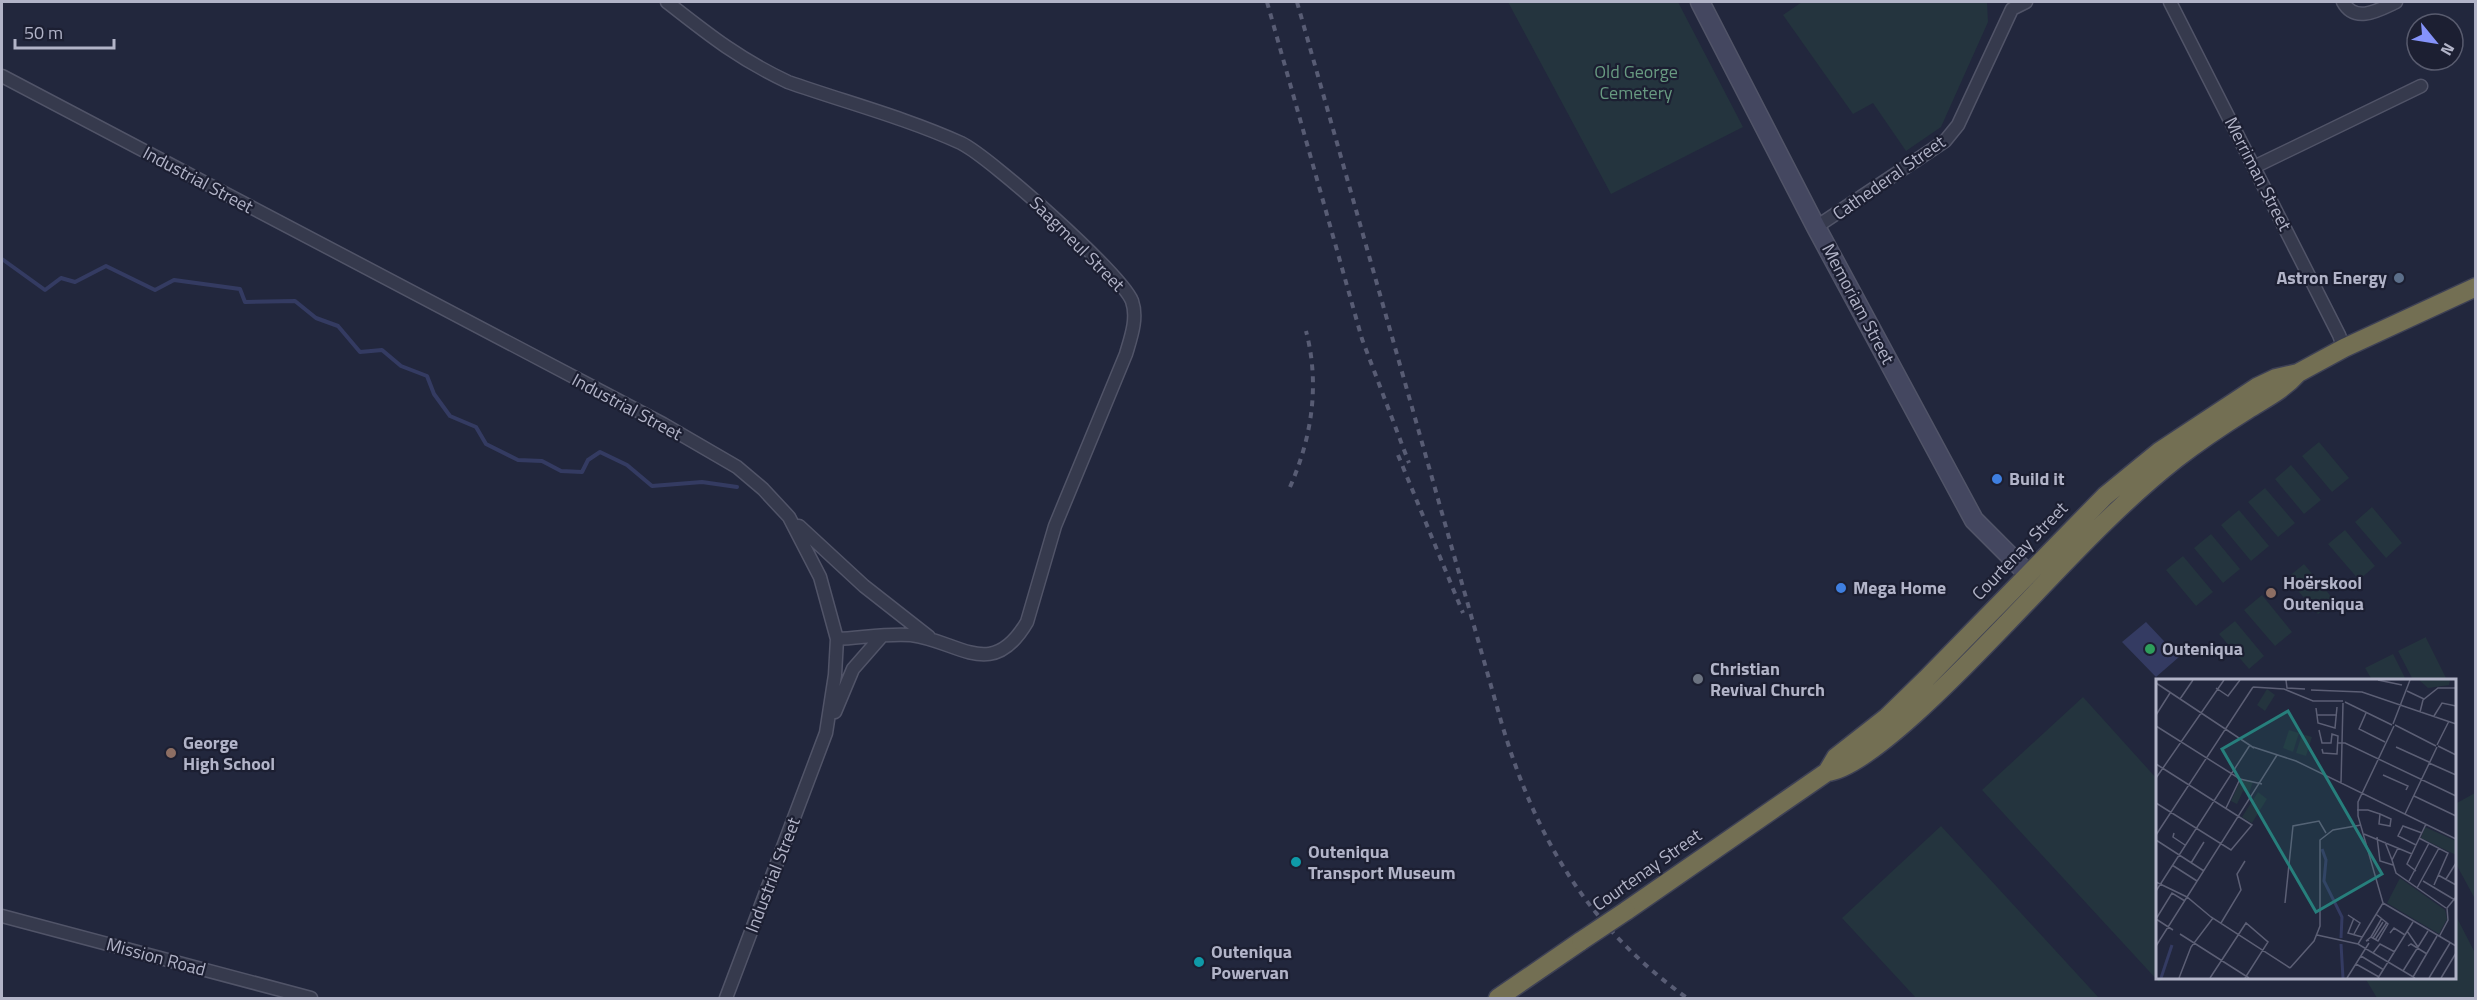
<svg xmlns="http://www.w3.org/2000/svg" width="2477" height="1000" font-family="'Titillium Web',sans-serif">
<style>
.green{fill:#24343e}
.water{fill:#343b62}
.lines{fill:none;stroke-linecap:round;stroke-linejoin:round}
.stream{stroke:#343b62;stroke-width:4}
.street-casing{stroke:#515468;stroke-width:15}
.secondary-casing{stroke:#515468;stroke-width:21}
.highway-casing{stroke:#3e4155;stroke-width:21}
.street{stroke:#363a4d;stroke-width:12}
.secondary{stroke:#444760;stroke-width:18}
.highway{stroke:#736f53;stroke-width:18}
.rail{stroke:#585c74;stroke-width:4;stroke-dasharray:6 6;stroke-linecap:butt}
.highway-bridge-casing{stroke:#3e4155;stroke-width:21;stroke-linecap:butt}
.highway-bridge{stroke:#736f53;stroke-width:18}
.service-dot{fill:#5c6f8a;stroke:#1c1f32;stroke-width:2}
.shop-dot{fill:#3f7fe0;stroke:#1c1f32;stroke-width:2}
.education-dot{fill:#8d6e63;stroke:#1c1f32;stroke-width:2}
.leisure-dot{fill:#2e9e5b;stroke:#1c1f32;stroke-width:2}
.worship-dot{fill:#6b7280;stroke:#1c1f32;stroke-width:2}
.culture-dot{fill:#0f9aa8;stroke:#1c1f32;stroke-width:2}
.labels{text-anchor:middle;stroke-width:4.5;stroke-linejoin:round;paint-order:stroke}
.park-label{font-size:18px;fill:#689a81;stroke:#1c1f32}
.street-label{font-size:18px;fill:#b2b4c8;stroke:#1c1f32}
.poi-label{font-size:18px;font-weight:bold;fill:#b2b4c8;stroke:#1c1f32;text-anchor:start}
.inset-river{fill:none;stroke:#343b62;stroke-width:3}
.inset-road{fill:none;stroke:#5c5f75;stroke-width:1.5}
.view{fill:#277f7c;fill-opacity:0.15;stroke:#277f7c;stroke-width:3}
.inset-edge{fill:none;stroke:#b2b4c8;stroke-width:3}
</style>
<rect width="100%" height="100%" fill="#22273d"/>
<!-- green -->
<path class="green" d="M1508 2H1678L1743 127 1611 194Z
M1802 2H1987L1988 22 1941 127 1906 151 1873 103 1853 114 1783 15Z
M2319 442 2349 478 2332 492 2302 456Z
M2291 465 2321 500 2304 514 2275 479Z
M2265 488 2295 523 2278 537 2248 502Z
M2372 507 2402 543 2386 558 2355 522Z
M2239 510 2269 546 2251 561 2221 525Z
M2345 530 2375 566 2359 580 2328 544Z
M2211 534 2240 569 2223 583 2194 548Z
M2183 556 2213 592 2196 606 2166 570Z
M2304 564 2334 600 2318 614 2287 578Z
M2262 595 2292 632 2275 646 2244 610Z
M2235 621 2264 656 2249 669 2219 634Z
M2426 637V638L2447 680H2413L2398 651Z
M2393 654 2406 680H2372L2365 668Z
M2083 697 2157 779 2158 978H2164L2159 982 1982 790Z
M2475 793V899L2455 862V804Z
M1941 826 2099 998H1916L1842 918Z
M2455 914 2475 953V997L2377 998 2365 978H2454Z"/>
<!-- water -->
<path class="water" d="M2146 622 2179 657 2156 677 2122 642Z"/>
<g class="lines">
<!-- stream -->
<path class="stream" d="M2 259 45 290 61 278 75 282 106 266 155 290 174 280 240 289 245 302 295 301 316 318 338 326 360 352 382 350 401 366 427 376 434 394 450 416 476 427 486 444 518 460 542 461 561 471 582 472 588 460 600 452 627 465 652 486 702 482 737 487"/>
<!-- street casing -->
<g class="street-casing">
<path id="street" d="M667 2C709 35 739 59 788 82 845 102 906 118 961 143 990 157 1121 274 1132 301 1138 318 1131 337 1126 354L1055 526 1027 622C992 682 959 641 911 635 887 633 861 638 837 639
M2170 2 2339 335 2344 348
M2343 2C2355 24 2379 10 2396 2
M2 76 663 424 737 467 763 489 789 517 820 577 837 639 835 675 826 733 726 998
M2254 167 2421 86
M1816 227 1945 141 1958 125 2012 9 2026 2
M799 526 864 586 929 637
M835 712 853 669 881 637
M2 916 311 998"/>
</g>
<!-- secondary casing -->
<g class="secondary-casing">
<path id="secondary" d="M1700 2 1816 227 1974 520 2038 584"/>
</g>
<!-- highway casing -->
<g class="highway-casing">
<path id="highway" d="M1827 772 1836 757 1887 717 1926 679 2105 496 2160 451 2257 387 2276 378 2298 373 2344 348 2476 287
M1626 911 1827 772C1869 769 1975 656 2007 623 2062 566 2114 508 2176 459 2199 441 2223 425 2247 410 2266 398 2283 390 2298 373
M1498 998 1581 941"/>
</g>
<!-- street -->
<use href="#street" class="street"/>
<!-- secondary -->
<use href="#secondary" class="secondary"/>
<!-- highway -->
<use href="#highway" class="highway"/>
<!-- rail -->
<path class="rail" d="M1267 2 1362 339 1409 463
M1297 2 1501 721C1535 837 1587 926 1687 998
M1398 455 1463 613
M1290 487C1312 437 1320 384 1306 331"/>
<!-- highway-bridge casing -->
<g class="highway-bridge-casing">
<path id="highway-bridge" d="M1581 941 1626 911"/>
</g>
<!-- highway-bridge -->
<use href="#highway-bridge" class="highway-bridge"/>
</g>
<!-- markers -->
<circle class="service-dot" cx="2399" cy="278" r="6"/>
<g class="shop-dot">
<circle cx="1997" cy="479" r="6"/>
<circle cx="1841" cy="588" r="6"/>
</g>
<g class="education-dot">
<circle cx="2271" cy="593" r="6"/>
<circle cx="171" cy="753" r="6"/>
</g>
<circle class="leisure-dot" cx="2150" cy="649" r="6"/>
<circle class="worship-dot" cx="1698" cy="679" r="6"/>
<g class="culture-dot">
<circle cx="1296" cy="862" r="6"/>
<circle cx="1199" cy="962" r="6"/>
</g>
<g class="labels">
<!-- park labels -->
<g class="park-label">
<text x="1636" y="78">Old George<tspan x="1636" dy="21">Cemetery</tspan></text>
</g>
<!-- street labels -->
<g class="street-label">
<text transform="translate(2258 174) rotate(63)" y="6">Merriman Street</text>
<text transform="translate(1889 178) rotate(-35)" y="6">Cathederal Street</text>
<text transform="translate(198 180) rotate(28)" y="6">Industrial Street</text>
<text transform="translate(1077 244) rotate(45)" y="6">Saagmeul Street</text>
<text transform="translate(1858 304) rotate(62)" y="6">Memoriam Street</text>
<text transform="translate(627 407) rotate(28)" y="6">Industrial Street</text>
<text transform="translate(2020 551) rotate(-46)" y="6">Courtenay Street</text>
<text transform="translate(1647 870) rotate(-35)" y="6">Courtenay Street</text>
<text transform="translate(773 875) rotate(-69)" y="6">Industrial Street</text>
<text transform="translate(156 957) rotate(15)" y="6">Mission Road</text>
</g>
<!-- poi labels -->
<g class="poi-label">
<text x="2387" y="284" text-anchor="end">Astron Energy</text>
<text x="2009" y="485">Build it</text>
<text x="2283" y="589">Hoërskool<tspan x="2283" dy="21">Outeniqua</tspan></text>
<text x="1853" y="594">Mega Home</text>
<text x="2162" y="655">Outeniqua</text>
<text x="1710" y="675">Christian<tspan x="1710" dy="21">Revival Church</tspan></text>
<text x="183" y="749">George<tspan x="183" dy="21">High School</tspan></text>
<text x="1308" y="858">Outeniqua<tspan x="1308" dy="21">Transport Museum</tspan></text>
<text x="1211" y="958">Outeniqua<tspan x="1211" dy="21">Powervan</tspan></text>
</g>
</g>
<!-- overview -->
<g transform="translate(2156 679)">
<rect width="300" height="300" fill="#22273d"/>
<path d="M263 1H294L293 6 272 9ZM111 10 119 16 109 32 101 26ZM133 51 143 54 137 73 127 69ZM146 55 156 58 150 77 140 74ZM93 101 97 102 93 115 87 112 81 125 75 122 84 102ZM102 113 111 120 96 144 86 138ZM269 148 300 162V176L265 159ZM244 199 289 231 291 240 283 255 231 224Z" fill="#24343e"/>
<path class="inset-river" d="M166 170 170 181 168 202 186 238 185 259M185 265 187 299M5 299 16 266"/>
<path class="inset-road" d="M130 1 131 9 149 10M222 1 246 6M0 4 98 69M97 8 128 10 157 22H187M60 9 72 17 84 1M155 11 206 13 300 45M251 12 268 20M24 20 37 1M189 23 236 46M160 29 162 44 179 49 181 28M264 33 267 21 282 9H300M210 34 203 50 229 63M0 36 14 14M161 36H181M278 37 286 24 300 27M237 45 254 1M239 46 280 67M0 47 84 100 106 105M163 51 166 64H175L176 55 182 57 181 75 167 74 166 70M182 64H189L300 117M281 66 293 42M282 67 300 76M97 68 140 82 300 160M240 68 273 83M273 84 300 96M0 85 96 146 75 171 0 124M227 96 252 107 250 111M0 99 68 1M185 104 187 24M258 117 300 137M70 129 84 100M201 131H212L224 135 235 140 234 147 223 145 224 135M249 135 281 68M18 154 17 158 29 166M208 155 256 175M0 156 97 8M221 158 224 182 237 186M263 159 292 174 278 206M0 161 48 192M229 163 236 181M260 166 242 157 247 147 266 154M242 169 236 181 240 194 290 229M35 184 48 163M16 186 41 202M260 192 251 185 270 145M282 196 300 206M290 200 300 184M253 202 273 164M267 202 299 221M0 203 31 218 55 238 134 289M261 209 283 169M0 212 94 66M129 224 137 147 163 142 170 154M227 224 202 137V123L238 47M227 224 300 267M192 236 204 244 198 255M198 239 192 254 206 258M0 240 16 214 29 222M0 240 17 251M65 244 85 211 81 195 89 182M251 252 262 268M234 254 238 249 249 256M24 255 93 299M161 256 202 265 259 299M215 258 226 239M283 258 292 241 291 229 300 218M217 259 227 243M213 261 210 262 215 258 222 262 232 245 220 235M219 261 231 243M202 265 227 224M0 267 121 76M252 267 255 265 271 275M217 274 224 265 239 273M205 277 228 291M200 285 223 298M134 289 158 262 164 247V161L177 151 205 146M247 292 272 252M257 298 281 257M23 299 35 268 57 239M54 299 90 244 112 263 89 299M191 299 213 264M222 299 257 243M273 299 294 264M285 299 300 274"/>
<path class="view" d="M132 32 226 195 160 233 66 70Z"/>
<rect width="300" height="300" class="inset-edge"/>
</g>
<!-- border -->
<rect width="2477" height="1000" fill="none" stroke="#b2b4c8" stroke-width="6"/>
<!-- north arrow -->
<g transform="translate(2435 42) rotate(120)"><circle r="28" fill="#1c1f32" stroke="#585b6e" stroke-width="1.5"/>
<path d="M0-4.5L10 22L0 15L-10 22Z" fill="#8593fa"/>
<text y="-9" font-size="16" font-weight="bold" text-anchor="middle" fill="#b2b4c8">N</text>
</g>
<!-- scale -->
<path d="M15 39v9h99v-9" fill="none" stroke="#b2b4c8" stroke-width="3"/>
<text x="24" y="39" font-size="18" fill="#b2b4c8" stroke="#1c1f32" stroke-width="4.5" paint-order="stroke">50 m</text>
</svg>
